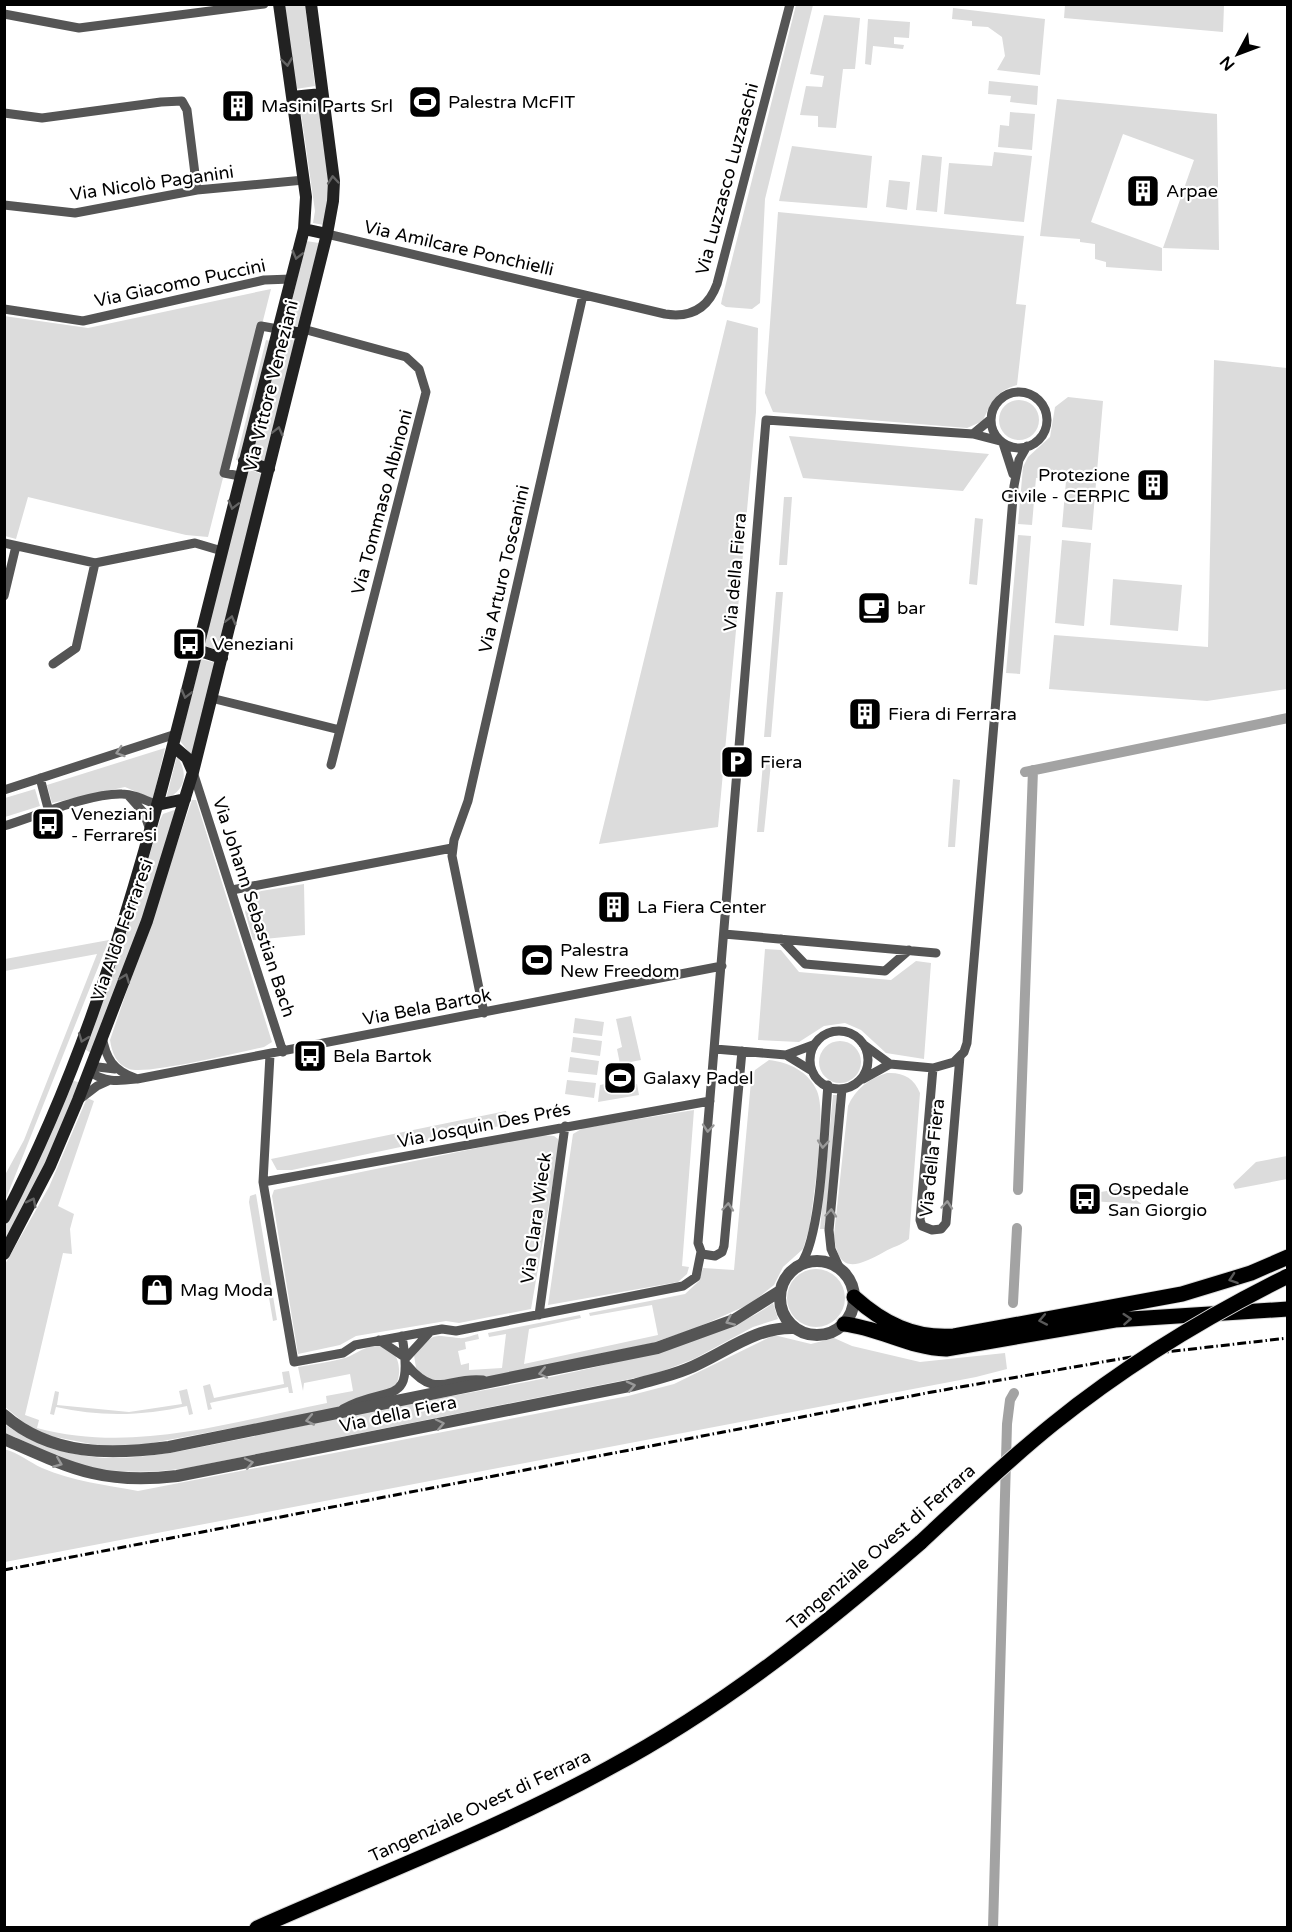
<svg xmlns="http://www.w3.org/2000/svg" width="1292" height="1932" font-family="'Varela Round',sans-serif">
<style>
.green{fill:#dcdcdc}
.lines{fill:none;stroke-linecap:round;stroke-linejoin:round}
.canal{stroke:#a3a3a3;stroke-width:10}
.trunk-casing{stroke:#dbdbdb;stroke-width:17}
.minor{stroke:#555;stroke-width:9}
.tertiary{stroke:#555;stroke-width:12}
.secondary{stroke:#222;stroke-width:12}
.trunk{stroke:#000;stroke-width:15}
.rail{stroke:#000;stroke-width:3;stroke-dasharray:9 3 1.5 3;stroke-linecap:butt}
.trunk-bridge-casing{stroke:#dbdbdb;stroke-width:17;stroke-linecap:butt}
.trunk-bridge{stroke:#000;stroke-width:15}
.oneway{stroke:#646464}
.oneway2{stroke:#999}
.oneway3{stroke:#595959}
.labels{text-anchor:middle;stroke-width:4.5;stroke-linejoin:round;paint-order:stroke}
.poi-label{font-size:18px;fill:#000;stroke:#fff;text-anchor:start}
.street-label{font-size:18px;fill:#000;stroke:#fff}
</style>
<rect width="100%" height="100%" fill="#fff"/>
<!-- green -->
<path class="green" d="M284 5H305L315 86 296 89Z
M796 5H813L765 199 760 303 752 309 726 307 721 304 722 299Z
M1065 5H1224L1223 32 1064 18Z
M953 8 1045 19 1040 75 997 70 1005 56 1002 37 988 27 972 26V21L952 19Z
M824 15 860 18 855 69H843L836 128 818 127V116L800 115 806 86 822 87 824 76 810 74Z
M868 19 910 22 909 38 894 37V44L904 45 903 49 873 46 871 65 865 64Z
M989 81 1038 86 1037 105 1010 102 1011 96 988 94Z
M1057 99 1217 114 1219 250 1163 248 1194 160 1123 134 1091 222 1162 248V271L1106 267V262L1095 259V244L1080 242V239L1040 236Z
M319 104 329 186 324 225 313 223 315 211 300 106Z
M1010 112 1035 114 1032 150 998 147 1000 125 1009 126Z
M792 146 872 156 867 208 779 201Z
M994 152 1032 156 1024 222 944 214 949 163 992 166Z
M922 155 942 157 937 212 916 210Z
M889 180 910 182 907 210 886 207Z
M778 212 1024 236 1016 304 1026 305 1017 385C996 391 991 402 983 421L967 428 773 412 765 393Z
M306 241 319 243 299 327 287 323Z
M271 289 208 537 186 535 28 497 16 539 5 536 4 316 88 328Z
M727 320 758 328 756 412 718 827 599 844Z
M281 337 296 341 266 462 251 458Z
M266 340 271 341 240 461 236 460Z
M1214 360 1287 368V689L1207 701 1049 689 1054 635 1208 647Z
M1068 397 1103 401 1092 530 1062 527 1066 481 1058 480 1050 473 1042 478H1036L1032 525 1018 524 1023 467 1028 457 1050 437 1055 407Z
M999 420a20 20 0 1 1 40 0a20 20 0 1 1-40 0Z
M789 436 989 454 963 491 803 478Z
M248 469 264 475 220 650 204 646Z
M784 497H792L787 565H779Z
M975 518 983 519 977 585 969 584Z
M1018 535 1031 536 1020 674 1006 673Z
M1062 540 1091 543 1084 626 1055 623Z
M1113 579 1182 585 1178 631 1110 625Z
M776 592H783L771 737H764Z
M201 659 216 663 192 756 180 741Z
M165 748 153 799 125 787 52 803 47 785Z
M177 756C189 774 185 791 166 799Z
M763 763H771L764 832H757Z
M953 779 960 780 955 847H948Z
M35 789 40 806 5 817V798Z
M192 800H196L272 1042 264 1047C239 1052 148 1075 129 1069 116 1064 112 1053 110 1040Z
M177 809 152 891 92 1054 82 1047 126 934 160 820 163 814Z
M304 884 305 935 253 940 245 912 250 896 261 891Z
M109 940 5 1201V1175L24 1140 97 954 5 971V959Z
M765 949 781 950 799 972 891 980 916 961 931 963 924 1059 886 1053 861 1030 845 1023 824 1026 799 1042 758 1040Z
M631 1016 641 1060 620 1064 617 1049 622 1047 616 1019Z
M575 1018 604 1022 602 1036 573 1033Z
M573 1037 602 1041 600 1056 571 1052Z
M819 1062a21 21 0 1 1 42 0a21 21 0 1 1-42 0Z
M570 1057 599 1061 597 1075 568 1072Z
M769 1060C789 1062 809 1072 817 1091 827 1114 813 1197 810 1226L803 1249 783 1267 774 1285 750 1304 696 1328 652 1343 495 1376 429 1381 416 1368 414 1355C434 1332 433 1335 459 1338 464 1339 473 1335 478 1334L479 1339 465 1342 466 1349 458 1351 461 1365 469 1363V1370L502 1368 506 1334 489 1337 488 1333 580 1315 581 1318 529 1329 524 1364 658 1335 652 1305 590 1316 589 1313 685 1294 699 1281 703 1268 734 1270 751 1081 755 1070Z
M887 1073C903 1072 914 1078 920 1093L909 1239C902 1245 892 1247 884 1252 858 1266 838 1276 834 1235L848 1106C855 1089 870 1078 887 1073Z
M71 1080 81 1083 28 1200 5 1244V1227Z
M567 1080 596 1083 594 1098 565 1094Z
M605 1084 607 1090 637 1084 639 1095 598 1102 600 1085Z
M833 1095H837L825 1229H820Z
M87 1098 94 1101 58 1206 74 1214 70 1229 72 1254 63 1253 25 1415 39 1420 37 1428C134 1454 231 1422 327 1403L326 1396 353 1391 350 1374 304 1383 303 1391 298 1367C314 1364 330 1362 345 1358 357 1354 365 1345 380 1346 400 1348 403 1373 395 1387L329 1410 136 1446 96 1445 45 1435 28 1426 5 1407 4 1266 49 1187Z
M694 1110 682 1266 689 1267 687 1274 678 1282 548 1305 573 1134 583 1128Z
M506 1111 509 1124 292 1170H277L271 1159Z
M540 1135 554 1136 558 1139 559 1147 531 1309 459 1323 446 1321 356 1336 340 1345 298 1354 272 1196 274 1190Z
M1287 1156V1179L1235 1189 1233 1184 1256 1162Z
M1119 1189 1142 1204 1071 1200 1070 1197Z
M256 1194 277 1320 273 1321 267 1286H263L249 1202 250 1196Z
M787 1298a29 29 0 1 1 58 0a29 29 0 1 1-58 0Z
M773 1303 778 1319 753 1327 694 1359 655 1374 187 1468C145 1474 94 1474 55 1457 38 1449 22 1439 5 1433L4 1424C39 1447 77 1459 119 1458 156 1457 191 1449 226 1442 277 1432 327 1420 377 1410 482 1389 589 1375 691 1340 720 1330 748 1322 773 1303Z
M774 1335 811 1344 834 1338 852 1346 920 1362 1005 1353 1007 1369 976 1377 5 1562 4 1449C19 1453 29 1462 42 1468 72 1481 106 1485 138 1491L628 1396 674 1384Z
M289 1371 293 1393H289L288 1387 214 1402 210 1403 212 1409 208 1410 203 1386 210 1384 214 1398 284 1384 282 1372Z
M187 1389 193 1414 189 1415 187 1406C144 1416 99 1417 56 1407L54 1415 50 1414 55 1391 59 1392 57 1405 129 1412 182 1404 179 1391Z"/>
<g class="lines">
<!-- canal -->
<path class="canal" d="M1025 772 1288 718
M1018 1190 1033 770
M1013 1303 1017 1228
M993 1928 1007 1424 1010 1400 1014 1393"/>
<!-- trunk casing -->
<g class="trunk-casing">
<path id="trunk" d="M854 1297C883 1323 914 1339 954 1336L1182 1294 1251 1273 1288 1257
M844 1324C880 1328 910 1348 946 1349L1115 1320 1288 1309
M257 1928C374 1876 496 1830 609 1768 723 1707 823 1627 921 1542"/>
</g>
<!-- minor -->
<path class="minor" d="M4 14 79 28 264 4
M4 113 42 118 161 102 182 101 187 110 197 190
M4 205 75 213 197 190 304 180
M327 234 665 314C690 318 708 309 717 284L790 4
M4 309 83 321 264 280 291 279
M303 329 406 357 419 369 426 392 331 765
M991 420a28 28 0 1 1 56 0a28 28 0 1 1-56 0Z
M991 419 973 434 1000 441
M1003 443 1013 474
M240 476 224 473 261 326 278 329
M4 543 95 563 195 543 222 551
M4 596 16 546
M53 664 76 648 95 563
M211 698 340 730
M193 772 283 1052
M40 778 49 812
M4 790 176 734
M128 795 144 813 150 830
M4 826C36 816 90 793 122 794 134 794 145 800 157 805
M232 890 452 848
M724 934 936 953
M781 939 805 964 885 971 909 950
M484 1013 452 856 454 840 468 801 583 295
M810 1060a29 29 0 1 1 58 0a29 29 0 1 1-58 0Z
M102 1036C106 1059 113 1070 135 1078
M863 1044 890 1064 933 1068 954 1062 964 1052 967 1043 1014 486 1019 460 1027 446
M715 1049 786 1055 813 1045
M742 1051 724 1246 722 1252 715 1256 702 1254 698 1243 766 420 973 434
M270 1055 263 1182 294 1362 343 1353 355 1345 442 1329 456 1331 683 1286 696 1277 701 1252
M786 1055 812 1071
M933 1068 920 1220 922 1226 932 1230 941 1229 946 1223 960 1056
M115 1069 98 1067 89 1071C104 1083 119 1081 137 1079L722 966
M863 1079 890 1064
M80 1099 97 1086 108 1081
M263 1182 710 1101
M801 1264C822 1234 824 1127 828 1085
M840 1269 831 1249 829 1230 842 1089
M539 1315 565 1126
M379 1340 406 1358 429 1333
M407 1365C437 1401 447 1376 483 1380
M343 1409C388 1383 415 1411 402 1336"/>
<!-- tertiary -->
<path class="tertiary" d="M780 1298a37 37 0 1 1 74 0a37 37 0 1 1-74 0Z
M4 1415C51 1456 111 1455 169 1447L657 1348 734 1320 780 1291
M4 1439C70 1468 102 1485 177 1476L634 1385C651 1380 670 1376 687 1369 724 1354 753 1327 794 1328"/>
<!-- secondary -->
<path class="secondary" d="M292 97 322 94
M304 229 327 234
M278 329 302 334
M244 461 269 469
M197 650 222 658
M173 746 187 758 193 772
M157 805 185 799
M4 1218C98 1039 149 842 198 647 233 508 268 368 304 229L306 197 279 4
M4 1254 50 1166 78 1100 147 921 193 772 327 234 333 201 334 181 311 4"/>
<!-- trunk -->
<use href="#trunk" class="trunk"/>
<!-- rail -->
<path class="rail" d="M4 1570 932 1392 1148 1354 1288 1338"/>
<!-- trunk-bridge casing -->
<g class="trunk-bridge-casing">
<path id="trunk-bridge" d="M921 1542C964 1502 1007 1461 1053 1424 1125 1366 1205 1317 1288 1276"/>
</g>
<!-- trunk-bridge -->
<use href="#trunk-bridge" class="trunk-bridge"/>
</g>
<!-- one-way arrows -->
<defs><path id="oneway-chevron" d="M-2-3.5L2.5 0L-2 3.5" fill="none" stroke-width="1.6" stroke-linecap="round" stroke-linejoin="round" transform="scale(1.5)"/></defs>
<g class="oneway">
<use href="#oneway-chevron" transform="translate(287 62) rotate(82)"/>
<use href="#oneway-chevron" transform="translate(333 180) rotate(-95)"/>
<use href="#oneway-chevron" transform="translate(297 255) rotate(104)"/>
<use href="#oneway-chevron" transform="translate(278 431) rotate(-76)"/>
<use href="#oneway-chevron" transform="translate(233 505) rotate(104)"/>
<use href="#oneway-chevron" transform="translate(231 620) rotate(-76)"/>
<use href="#oneway-chevron" transform="translate(186 694) rotate(104)"/>
<use href="#oneway-chevron" transform="translate(125 978) rotate(-69)"/>
<use href="#oneway-chevron" transform="translate(83 1038) rotate(110)"/>
<use href="#oneway-chevron" transform="translate(32 1202) rotate(-63)"/>
</g>
<g class="oneway2">
<use href="#oneway-chevron" transform="translate(120 752) rotate(162)"/>
<use href="#oneway-chevron" transform="translate(708 1128) rotate(95)"/>
<use href="#oneway-chevron" transform="translate(823 1144) rotate(95)"/>
<use href="#oneway-chevron" transform="translate(947 1205) rotate(-85)"/>
<use href="#oneway-chevron" transform="translate(728 1207) rotate(-85)"/>
<use href="#oneway-chevron" transform="translate(831 1213) rotate(-85)"/>
<use href="#oneway-chevron" transform="translate(730 1321) rotate(156)"/>
<use href="#oneway-chevron" transform="translate(543 1373) rotate(168)"/>
<use href="#oneway-chevron" transform="translate(631 1386) rotate(-13)"/>
<use href="#oneway-chevron" transform="translate(310 1420) rotate(169)"/>
<use href="#oneway-chevron" transform="translate(440 1424) rotate(-12)"/>
<use href="#oneway-chevron" transform="translate(58 1463) rotate(22)"/>
<use href="#oneway-chevron" transform="translate(249 1463) rotate(-12)"/>
</g>
<g class="oneway3">
<use href="#oneway-chevron" transform="translate(1233 1279) rotate(161)"/>
<use href="#oneway-chevron" transform="translate(1127 1319) rotate(-4)"/>
<use href="#oneway-chevron" transform="translate(1043 1320) rotate(169)"/>
</g>
<!-- icons -->
<defs>
<g id="stadium-square" transform="scale(1.725)"><rect x="-9" y="-9" width="18" height="18" rx="4" fill="#000" stroke="#fff"/><path d="M0-5a6.5 5 0 1 0 0 10a6.5 5 0 1 0 0-10ZM-3.5-1.8h7v3.6h-7Z" fill="#fff"/></g>
<g id="building-square" transform="scale(1.725)"><rect x="-9" y="-9" width="18" height="18" rx="4" fill="#000" stroke="#fff"/><path d="M-4-6H4V6H1V3H-1V6H-4ZM-2.5-4.3h1.7v1.8h-1.7ZM.8-4.3h1.7v1.8H.8ZM-2.5-1h1.7V.8h-1.7ZM.8-1h1.7V.8H.8Z" fill="#fff"/></g>
<g id="cafe-square" transform="scale(1.725)"><rect x="-9" y="-9" width="18" height="18" rx="4" fill="#000" stroke="#fff"/><path d="M-5.5-4.5H6V0H3Q3 3.5 0 3.5H-2.5Q-5.5 3.5-5.5 0ZM3-3.2v2h1.7v-2ZM-6 4.5H4V6H-6Z" fill="#fff"/></g>
<g id="bus-square" transform="scale(1.725)"><rect x="-9" y="-9" width="18" height="18" rx="4" fill="#000" stroke="#fff"/><path d="M-5-6H5V4H4V6H2V4H-2V6H-4V4H-5ZM-3.5-4V0h7V-4ZM-3.5 1.2v1.5H-2V1.2ZM2 1.2v1.5H3.5V1.2Z" fill="#fff"/></g>
<g id="parking-square" transform="scale(1.725)"><rect x="-9" y="-9" width="18" height="18" rx="4" fill="#000" stroke="#fff"/><path d="M-3.5-5.5H1a3.5 3.5 0 0 1 0 7H-1V5.5H-3.5ZM-1-3.4V-.6H.8a1.4 1.4 0 0 0 0-2.8Z" fill="#fff"/></g>
<g id="shop-square" transform="scale(1.725)"><rect x="-9" y="-9" width="18" height="18" rx="4" fill="#000" stroke="#fff"/><path d="M-5-2.5h2.3a2.7 3.5 0 0 1 5.4 0H5L5.5 6h-11ZM-1.5-2.5h3a1.5 2.3 0 0 0-3 0Z" fill="#fff"/></g>
</defs>
<g fill-rule="evenodd">
<use href="#stadium-square" x="425" y="102"/>
<use href="#building-square" x="238" y="106"/>
<use href="#building-square" x="1143" y="191"/>
<use href="#building-square" x="1153" y="485"/>
<use href="#cafe-square" x="874" y="608"/>
<use href="#bus-square" x="189" y="644"/>
<use href="#building-square" x="865" y="714"/>
<use href="#parking-square" x="737" y="762"/>
<use href="#bus-square" x="48" y="824"/>
<use href="#building-square" x="614" y="907"/>
<use href="#stadium-square" x="537" y="960"/>
<use href="#bus-square" x="310" y="1056"/>
<use href="#stadium-square" x="620" y="1078"/>
<use href="#bus-square" x="1085" y="1199"/>
<use href="#shop-square" x="157" y="1290"/>
</g>
<g class="labels">
<!-- poi labels -->
<g class="poi-label">
<text x="448" y="108">Palestra McFIT</text>
<text x="261" y="112">Masini Parts Srl</text>
<text x="1166" y="197">Arpae</text>
<text x="1130" y="481" text-anchor="end">Protezione<tspan x="1130" dy="21">Civile - CERPIC</tspan></text>
<text x="897" y="614">bar</text>
<text x="212" y="650">Veneziani</text>
<text x="888" y="720">Fiera di Ferrara</text>
<text x="760" y="768">Fiera</text>
<text x="71" y="820">Veneziani<tspan x="71" dy="21">- Ferraresi</tspan></text>
<text x="637" y="913">La Fiera Center</text>
<text x="560" y="956">Palestra<tspan x="560" dy="21">New Freedom</tspan></text>
<text x="333" y="1062">Bela Bartok</text>
<text x="643" y="1084">Galaxy Padel</text>
<text x="1108" y="1195">Ospedale<tspan x="1108" dy="21">San Giorgio</tspan></text>
<text x="180" y="1296">Mag Moda</text>
</g>
<!-- street labels -->
<g class="street-label">
<text transform="translate(727 179) rotate(-75)" y="6">Via Luzzasco Luzzaschi</text>
<text transform="translate(152 183) rotate(-8)" y="6">Via Nicolò Paganini</text>
<text transform="translate(459 248) rotate(13)" y="6">Via Amilcare Ponchielli</text>
<text transform="translate(180 283) rotate(-12)" y="6">Via Giacomo Puccini</text>
<text transform="translate(271 386) rotate(-76)" y="6">Via Vittore Veneziani</text>
<text transform="translate(382 502) rotate(-75)" y="6">Via Tommaso Albinoni</text>
<text transform="translate(504 569) rotate(-77)" y="6">Via Arturo Toscanini</text>
<text transform="translate(735 572) rotate(-85)" y="6">Via della Fiera</text>
<text transform="translate(254 907) rotate(72)" y="6">Via Johann Sebastian Bach</text>
<text transform="translate(122 930) rotate(-70)" y="6">Via Aldo Ferraresi</text>
<text transform="translate(427 1007) rotate(-11)" y="6">Via Bela Bartok</text>
<text transform="translate(484 1125) rotate(-11)" y="6">Via Josquin Des Prés</text>
<text transform="translate(932 1158) rotate(-84)" y="6">Via della Fiera</text>
<text transform="translate(536 1218) rotate(-82)" y="6">Via Clara Wieck</text>
<text transform="translate(398 1414) rotate(-12)" y="6">Via della Fiera</text>
<text transform="translate(881 1547) rotate(-41)" y="6">Tangenziale Ovest di Ferrara</text>
<text transform="translate(480 1806) rotate(-25)" y="6">Tangenziale Ovest di Ferrara</text>
</g>
</g>
<!-- border -->
<rect width="1292" height="1932" fill="none" stroke="#000000" stroke-width="12"/>
<!-- north arrow -->
<g transform="translate(1238 54) rotate(229)" stroke="#ffffff" stroke-width="4.5" paint-order="stroke">
<path d="M0-4.5L10 22L0 15L-10 22Z" fill="#000000"/>
<text y="-9" font-size="16" font-weight="bold" text-anchor="middle" fill="#000000">N</text>
</g>
</svg>
